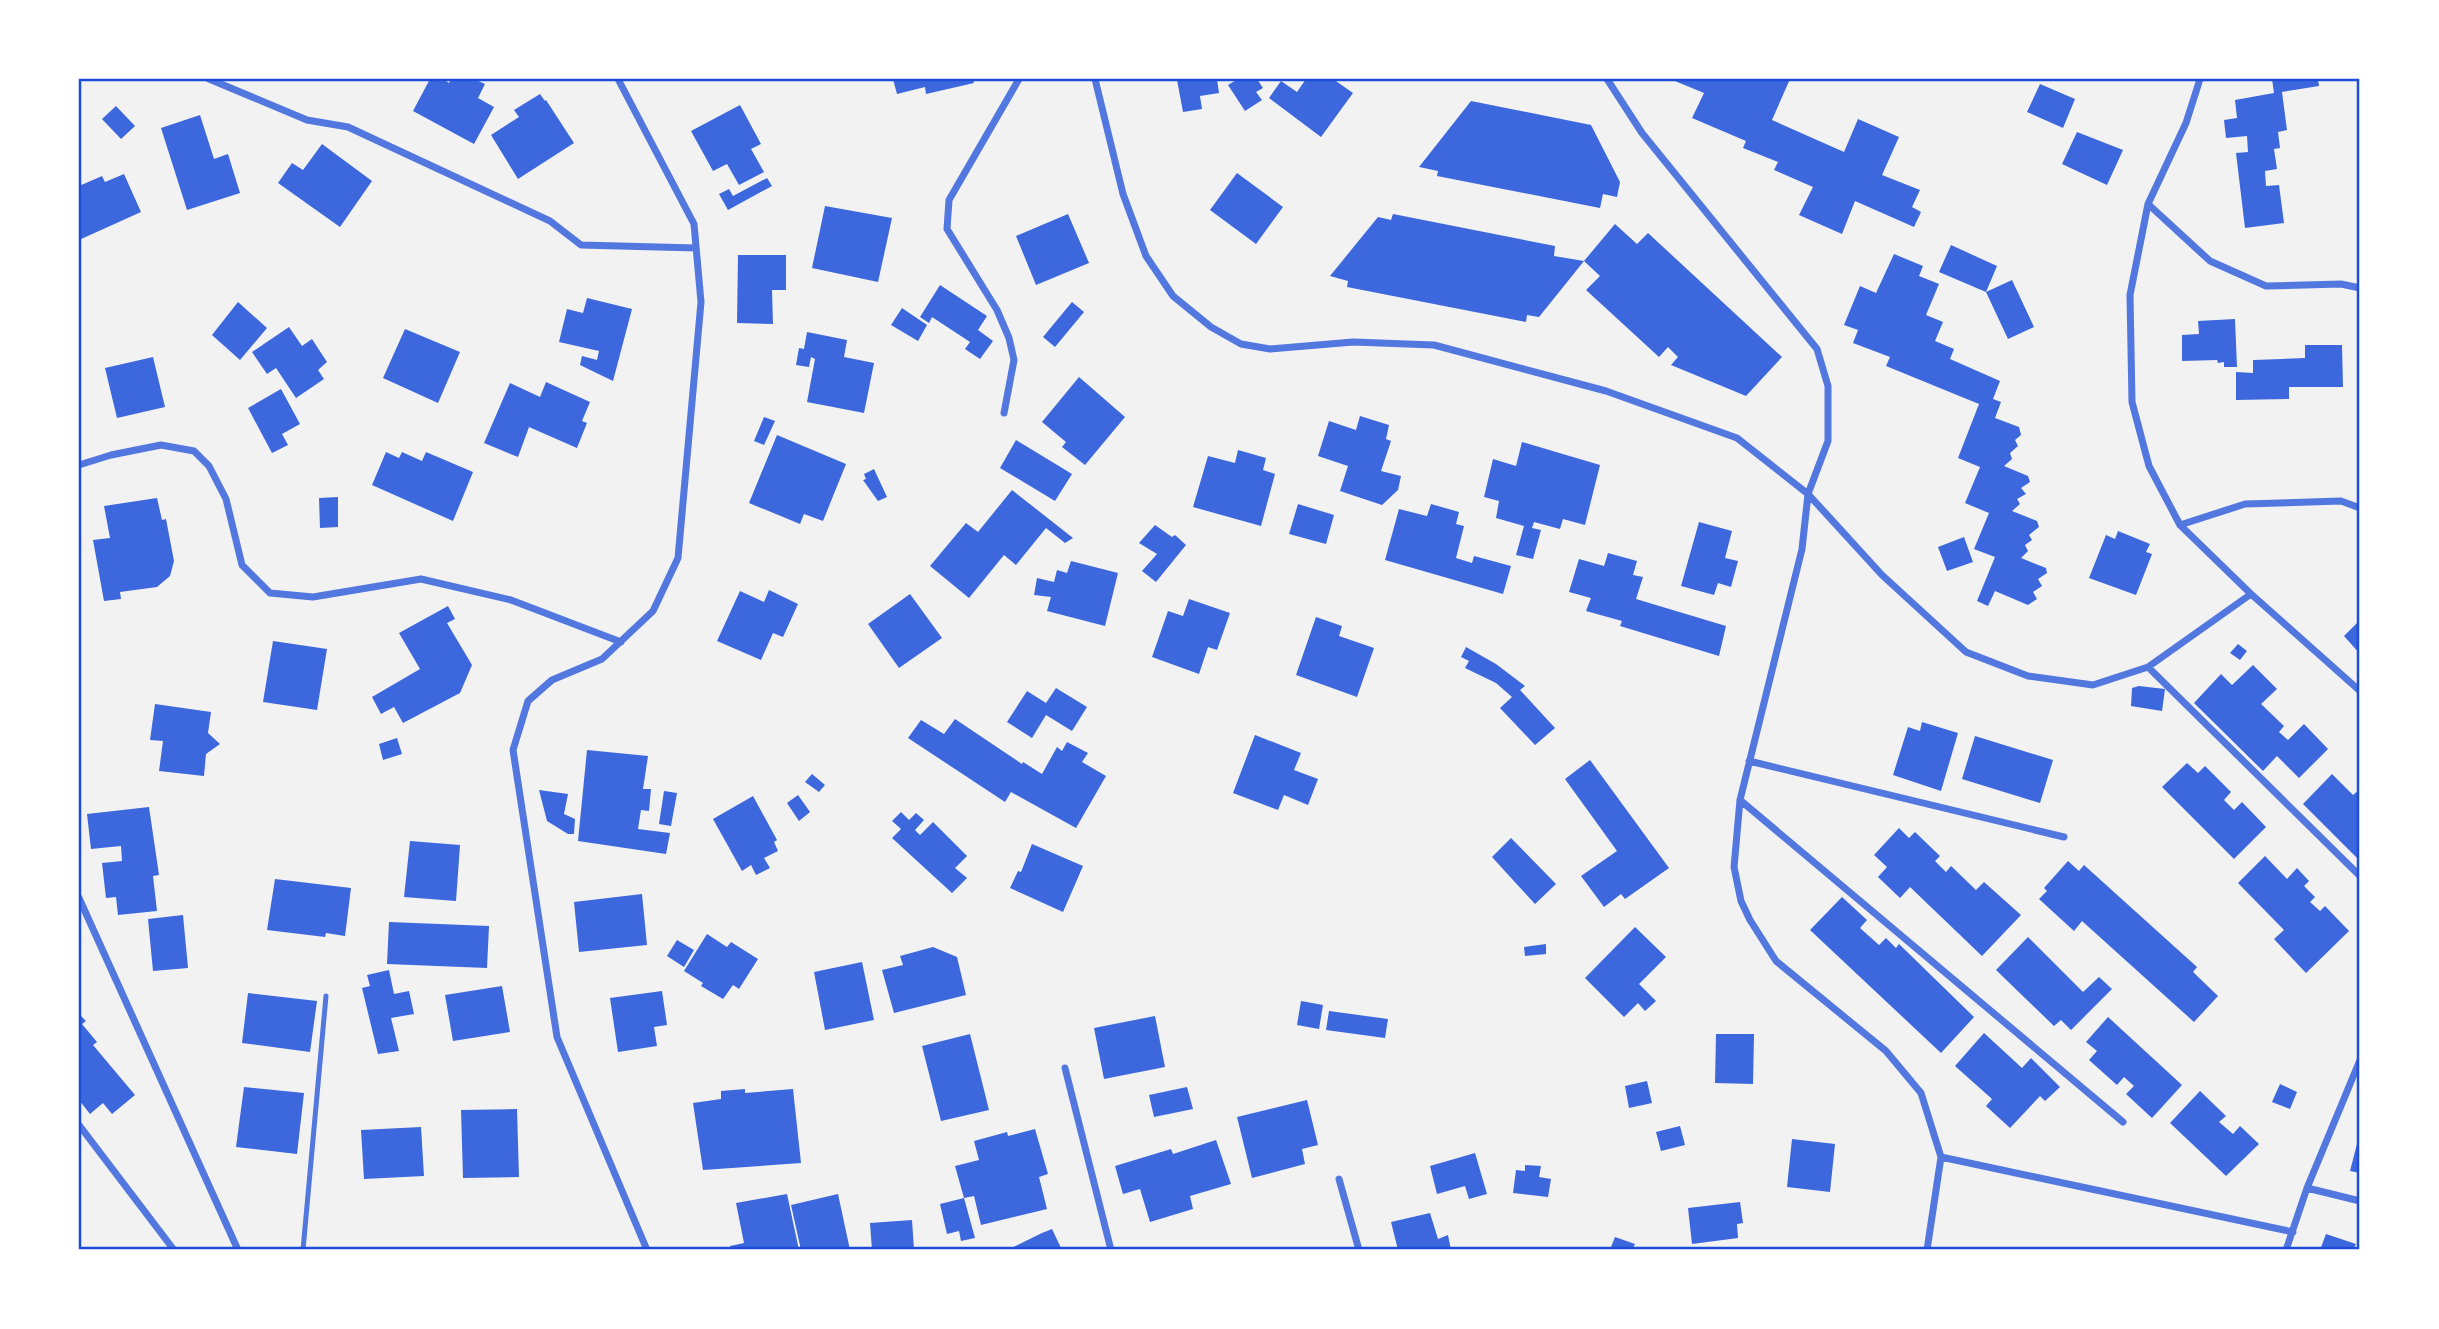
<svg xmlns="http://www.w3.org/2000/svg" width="2439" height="1329" font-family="Ubuntu,sans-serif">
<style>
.building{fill:#3d67dc}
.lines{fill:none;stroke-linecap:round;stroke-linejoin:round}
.service{stroke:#5277de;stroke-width:5}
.minor{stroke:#5277de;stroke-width:7}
.neatline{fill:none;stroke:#1d4ed8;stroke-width:2.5}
</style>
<rect width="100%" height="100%" fill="#f2f2f2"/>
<!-- building -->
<path class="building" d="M430 79H443L449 83 451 79H474L485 84 478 98 494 107 474 144 413 111Z
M893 79H973L974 83 926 94 925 87 897 94Z
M1184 79H1217L1219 93 1200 96 1202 109 1183 112 1177 80Z
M1238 79H1257L1263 88 1256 92 1262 100 1245 111 1228 85Z
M1306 79H1333L1353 93 1321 137 1269 98 1281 81 1297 92Z
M1670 79H1790L1772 120 1844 152 1858 119 1899 137 1882 175 1920 190 1912 207 1921 212 1914 227 1855 201 1842 234 1799 215 1813 187 1774 170 1778 162 1743 148 1746 141 1692 118 1704 93Z
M2272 79H2318L2319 86 2282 92 2287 130 2278 132 2280 148 2274 149 2277 169 2265 171 2266 186 2279 185 2284 223 2245 228 2236 153 2248 152 2247 136 2226 138 2224 120 2237 118 2235 100 2274 93Z
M2040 84 2075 99 2063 128 2027 112Z
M540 94 545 101 546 100 574 143 518 179 491 135 519 117 514 110Z
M1471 101 1591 125 1620 182 1617 197 1603 194 1600 208 1437 176 1438 171 1419 167Z
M740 105 761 144 751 149 764 172 739 185 727 164 713 171 691 131Z
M116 106 135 126 121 139 102 119Z
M200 115 214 159 228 154 240 193 187 210 161 128Z
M2077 132 2123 150 2107 185 2062 164Z
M322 144 372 181 340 227 278 183 292 163 303 170Z
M1237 173 1283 207 1256 244 1210 210Z
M124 174 141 212 79 240V186L102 176 105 182Z
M767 178 772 186 728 210 719 194 729 189 733 196Z
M825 206 892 218 878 282 812 268Z
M1068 214 1089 263 1036 285 1016 236Z
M1393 214 1555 246 1554 256 1584 261 1539 317 1527 315 1526 322 1347 287 1348 281 1330 276 1378 217 1391 220Z
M1615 224 1637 244 1648 233 1782 357 1746 396 1671 365 1678 357 1668 347 1659 357 1586 290 1600 276 1584 261Z
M1951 245 1997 266 1986 292 2012 280 2034 327 2008 339 1986 292 1939 272Z
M1894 254 1923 266 1919 276 1939 284 1926 315 1943 322 1935 341 1954 349 1950 359 2000 381 1993 399 2001 402 1995 418 2019 427 2021 435 2015 440 2018 446 2010 453 2012 459 2004 466 2028 476 2030 482 2021 488 2026 494 2017 499 2020 504 2012 511 2037 521 2039 527 2029 535 2032 540 2025 545 2028 551 2021 558 2046 568 2047 573 2038 579 2042 586 2033 592 2037 599 2028 605 1995 591 1988 606 1977 601 1995 557 1974 549 1989 513 1965 503 1980 467 1958 458 1979 404 1886 366 1890 357 1853 343 1858 330 1844 325 1860 286 1876 293Z
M738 255H786V290H772L773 324 737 323Z
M940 285 987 316 978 330 993 341 980 359 965 349 970 342 932 317 929 323 920 317Z
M587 298 632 309 613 381 580 365 582 356 597 360 599 351 559 342 567 309 583 313Z
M238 302 267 328 240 360 212 335Z
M1072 302 1084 312 1055 347 1043 337Z
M902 308 927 325 918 341 891 325Z
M2235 319 2237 367H2224V362L2218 363 2217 360 2182 361V335L2199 334 2198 321Z
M289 327 302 346 312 339 327 362 318 370 324 379 296 398 276 368 267 374 252 352Z
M405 329 460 352 438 403 383 378Z
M807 332 847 340 844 357 874 363 864 413 807 402 815 359 811 357 809 367 796 365 799 348 804 349Z
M2305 345H2342L2343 387H2289V399L2236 400V372L2253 373V360L2305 358Z
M153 357 165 407 117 418 105 368Z
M1079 377 1125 417 1085 465 1062 447 1066 442 1042 422Z
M546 382 590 402 582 421 587 423 577 448 529 427 518 457 484 443 510 383 540 397Z
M281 389 300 424 282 434 288 445 272 453 248 408Z
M1360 416 1389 425 1386 439 1391 441 1381 471 1401 476 1398 490 1382 505 1340 491 1348 466 1318 456 1329 421 1356 430Z
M764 417 775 421 764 445 754 441Z
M777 435 846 464 823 521 804 514 800 524 749 503Z
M1016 440 1072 474 1055 501 1000 468Z
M1522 442 1600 465 1585 525 1563 519 1560 529 1534 522 1532 528 1541 530 1533 559 1516 555 1524 526 1496 518 1499 501 1484 497 1493 459 1516 466Z
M1238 450 1266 458 1263 470 1275 474 1261 526 1193 507 1208 456 1235 463Z
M386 452 399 458 402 452 422 461 426 452 473 472 453 521 372 485Z
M874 469 887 497 878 501 863 480 866 479 864 474Z
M1012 490 1073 538 1065 543 1046 528 1016 565 1004 555 969 598 930 566 966 523 978 532Z
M338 497V527L320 528 319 498Z
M157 498 162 520 166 519 174 561 170 576 157 587 120 592 121 599 104 601 93 540 110 538 104 506Z
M1298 504 1334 515 1326 544 1289 534Z
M1431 504 1459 512 1456 524 1464 526 1456 558 1472 563 1474 556 1511 566 1503 594 1385 560 1399 509 1427 516Z
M1699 522 1732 531 1725 558 1738 561 1731 587 1718 583 1714 595 1681 586Z
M1155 525 1172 537 1175 535 1186 545 1156 582 1142 571 1157 554 1139 543Z
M2118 531 2150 544 2146 552 2152 554 2136 595 2089 578 2106 535 2115 539Z
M1964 537 1973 562 1947 571 1938 547Z
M1608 553 1637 561 1633 575 1643 577 1636 599 1726 626 1719 656 1620 626 1622 621 1586 611 1591 598 1569 592 1579 559 1604 566Z
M1071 561 1118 573 1105 626 1047 611 1051 597 1034 595 1037 578 1054 582 1057 570 1067 573Z
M769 590 798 604 783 637 773 633 761 660 717 641 740 591 764 602Z
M910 594 942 638 899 668 868 624Z
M1189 599 1230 613 1217 650 1208 647 1199 674 1152 657 1168 611 1183 616Z
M448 606 455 619 447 623 472 665 460 693 403 723 394 707 381 714 372 697 420 669 399 633Z
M1316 617 1342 626 1339 636 1374 648 1357 697 1296 675Z
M2360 620V654L2344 636Z
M273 641 327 649 317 710 263 702Z
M2238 644 2247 651 2240 660 2230 653Z
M1466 647 1496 664 1525 686 1520 690 1555 728 1535 745 1500 708 1512 697 1496 683 1465 668 1469 661 1461 657Z
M2253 665 2277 689 2261 704 2284 726 2279 732 2288 740 2304 724 2328 749 2299 778 2277 756 2263 771 2194 703 2221 674 2232 685Z
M2139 686 2165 689 2162 711 2131 706 2132 688Z
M1056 688 1087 707 1072 731 1046 715 1032 738 1007 722 1027 691 1046 703Z
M155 704 211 712 208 733 220 744 206 754 204 776 159 771 163 741 150 740Z
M955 719 1022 764 1023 762 1042 774 1057 747 1062 751 1067 742 1088 753 1082 762 1106 776 1076 828 1011 792 1005 802 908 738 921 720 944 734Z
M1922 722 1958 733 1941 791 1893 775 1908 727 1920 731Z
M1255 735 1301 753 1294 770 1318 779 1308 805 1284 795 1278 810 1233 793Z
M1975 736 2053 760 2040 803 1962 779Z
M397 738 402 754 383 760 379 744Z
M587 750 648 756 643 789H651L649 811 641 810 638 829 670 833 666 854 578 841Z
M1590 760 1669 868 1625 899 1621 894 1604 907 1581 876 1617 851 1565 779Z
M2187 763 2198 773 2205 766 2231 792 2224 800 2234 810 2242 802 2266 827 2234 859 2162 787Z
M812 774 825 785 819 792 805 782Z
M2332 774 2353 795 2360 789V861L2303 804Z
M539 790 568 794 564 814 575 819 574 834H568L547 821Z
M664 791 677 793 671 826 659 824Z
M798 795 810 812 799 821 787 803Z
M753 796 777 840 774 842 778 851 764 858 770 868 756 875 751 865 742 871 713 819Z
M149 807 159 875 153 876 157 911 118 915 116 897 106 898 102 863 122 861 121 846 91 849 87 814Z
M901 812 909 820 916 813 924 820 915 830 920 835 933 822 967 856 955 868 967 878 952 893 892 838 901 829 892 821Z
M1899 828 1909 838 1915 832 1940 856 1935 861 1946 872 1951 866 1976 890 1984 882 2021 915 1982 956 1910 887 1900 898 1878 877 1887 867 1874 855Z
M1511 838 1556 884 1535 904 1492 857Z
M410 841 460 845 456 901 404 897Z
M1032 844 1083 866 1063 912 1010 888 1018 871 1021 872Z
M2265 856 2287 879 2297 868 2309 881 2304 886 2315 897 2310 902 2320 911 2325 906 2349 931 2306 973 2274 939 2284 930 2238 883Z
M2068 861 2079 871 2084 865 2197 967 2193 972 2218 996 2194 1022 2082 921 2074 931 2039 899 2047 891 2044 888Z
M275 879 351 888 345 936 326 933 325 937 267 930Z
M642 894 647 945 579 952 574 902Z
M1842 897 1867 920 1860 928 1879 945 1886 938 1896 948 1899 944 1974 1017 1941 1053 1810 930Z
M183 915 188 968 153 971 148 919Z
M389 922 489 926 487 968 387 964Z
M1635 927 1666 957 1639 984 1656 1001 1645 1011 1638 1003 1624 1017 1585 978Z
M707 934 727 947 731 942 758 959 739 989 733 985 723 999 701 986 703 983 684 971Z
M2028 937 2083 992 2099 977 2112 989 2071 1030 2061 1020 2054 1026 1996 970Z
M677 940 694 950 684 967 667 956Z
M1546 944V954L1525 956 1524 947Z
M933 947 957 957 966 995 894 1013 882 970 903 965 900 956Z
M862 962 874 1020 825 1030 814 972Z
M389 970 394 994 409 991 414 1014 391 1018 399 1051 378 1054 362 988 370 986 367 975Z
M502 986 510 1032 453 1041 445 995Z
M662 991 667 1025 654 1027 657 1046 618 1052 610 998Z
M248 993 317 1001 310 1052 242 1043Z
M1301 1001 1323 1005 1319 1029 1297 1025Z
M1329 1011 1388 1019 1385 1038 1326 1030Z
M79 1014 86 1021 82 1024 97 1042 93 1045 135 1095 112 1114 103 1103 90 1114 79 1100Z
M1155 1016 1165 1067 1104 1079 1094 1028Z
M2108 1017 2182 1085 2152 1118 2126 1094 2134 1086 2124 1077 2117 1085 2089 1060 2097 1051 2086 1042Z
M1984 1033 2022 1068 2031 1058 2060 1087 2045 1101 2040 1096 2010 1128 1986 1106 1992 1099 1955 1066Z
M970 1034 989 1110 941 1121 922 1046Z
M1716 1034H1754L1753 1084 1715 1083Z
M1647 1081 1652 1103 1629 1108 1625 1086Z
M2280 1084 2297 1092 2290 1109 2272 1102Z
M244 1087 304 1093 297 1154 236 1147Z
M1187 1087 1193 1109 1154 1117 1149 1095Z
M745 1089V1093L793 1089 801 1163 703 1170 693 1103 721 1099V1091Z
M2200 1091 2226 1116 2219 1122 2233 1134 2240 1126 2259 1144 2226 1176 2170 1123Z
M1307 1100 1318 1145 1302 1149 1305 1164 1252 1178 1237 1117Z
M517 1109 519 1177 463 1178 461 1110Z
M1680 1126 1685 1145 1661 1151 1656 1132Z
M421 1127 424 1176 364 1179 361 1130Z
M1035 1129 1048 1174 1039 1177 1047 1209 981 1225 974 1196 964 1198 955 1166 979 1160 974 1141 1007 1132 1008 1136Z
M2359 1136 2360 1137V1173L2350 1171Z
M1792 1139 1835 1144 1830 1192 1787 1187Z
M1216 1140 1231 1184 1190 1196 1193 1209 1150 1222 1140 1189 1123 1194 1115 1166 1171 1149 1173 1154Z
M1475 1153 1487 1194 1469 1199 1465 1186 1437 1194 1430 1166Z
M1525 1165 1541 1166 1539 1177 1551 1179 1548 1197 1513 1193 1516 1170 1525 1171Z
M787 1194 799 1250H731L730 1246 744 1243 736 1203Z
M838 1194 850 1250H801L791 1205Z
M964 1198 975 1238 961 1241 959 1231 947 1234 940 1204Z
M1740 1202 1743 1223 1737 1224 1738 1238 1692 1244 1688 1208Z
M1430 1213 1438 1239 1448 1235 1451 1250H1398L1391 1222Z
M912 1220 914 1250H872L870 1223Z
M1052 1229 1062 1250H1007L1042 1233Z
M2326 1234 2356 1244 2353 1250H2320Z
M1615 1237 1635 1244 1632 1250 1611 1247Z"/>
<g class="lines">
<!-- service -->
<path class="service" d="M303 1250 326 996"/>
<!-- minor -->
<path class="minor" d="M209 79 307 120 348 127 550 221 581 245 696 248
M618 79 694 224 701 302 678 558 653 611 602 659 552 680 528 701 513 750 557 1037 647 1250
M1095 79 1123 194 1146 256 1173 296 1211 327 1241 344 1270 349 1353 342 1434 345 1606 391 1737 438 1808 494 1882 575 1966 652 2028 676 2093 685 2148 667 2251 594
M1607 79 1642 133 1817 349 1828 386V441L1808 494 1802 549 1740 800 1734 867 1741 901 1750 920 1776 961 1886 1051 1921 1093 1941 1157 1927 1250
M2200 79 2186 123 2148 204 2130 295 2132 402 2149 466 2180 525 2251 594 2360 691
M2148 204 2210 261 2266 286 2341 284 2360 288
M1004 413 1014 360 1009 338 997 310 947 229 949 200 1019 79
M79 465 111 455 161 445 194 451 209 466 226 499 242 565 270 593 313 597 421 579 511 600 621 642
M2180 525 2245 504 2341 501 2360 508
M2148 667 2360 876
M1749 761 2064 837
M1740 800 2123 1122
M79 898 238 1250
M1065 1068 1111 1250
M79 1125 174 1250
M1941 1157 2293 1232
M1339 1179 1359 1250
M2307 1188 2360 1201
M2286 1250 2307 1188 2360 1060"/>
</g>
<!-- border -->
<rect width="2439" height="1329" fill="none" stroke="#ffffff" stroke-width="161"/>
<rect x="80" y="80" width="2278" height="1168" class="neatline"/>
</svg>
